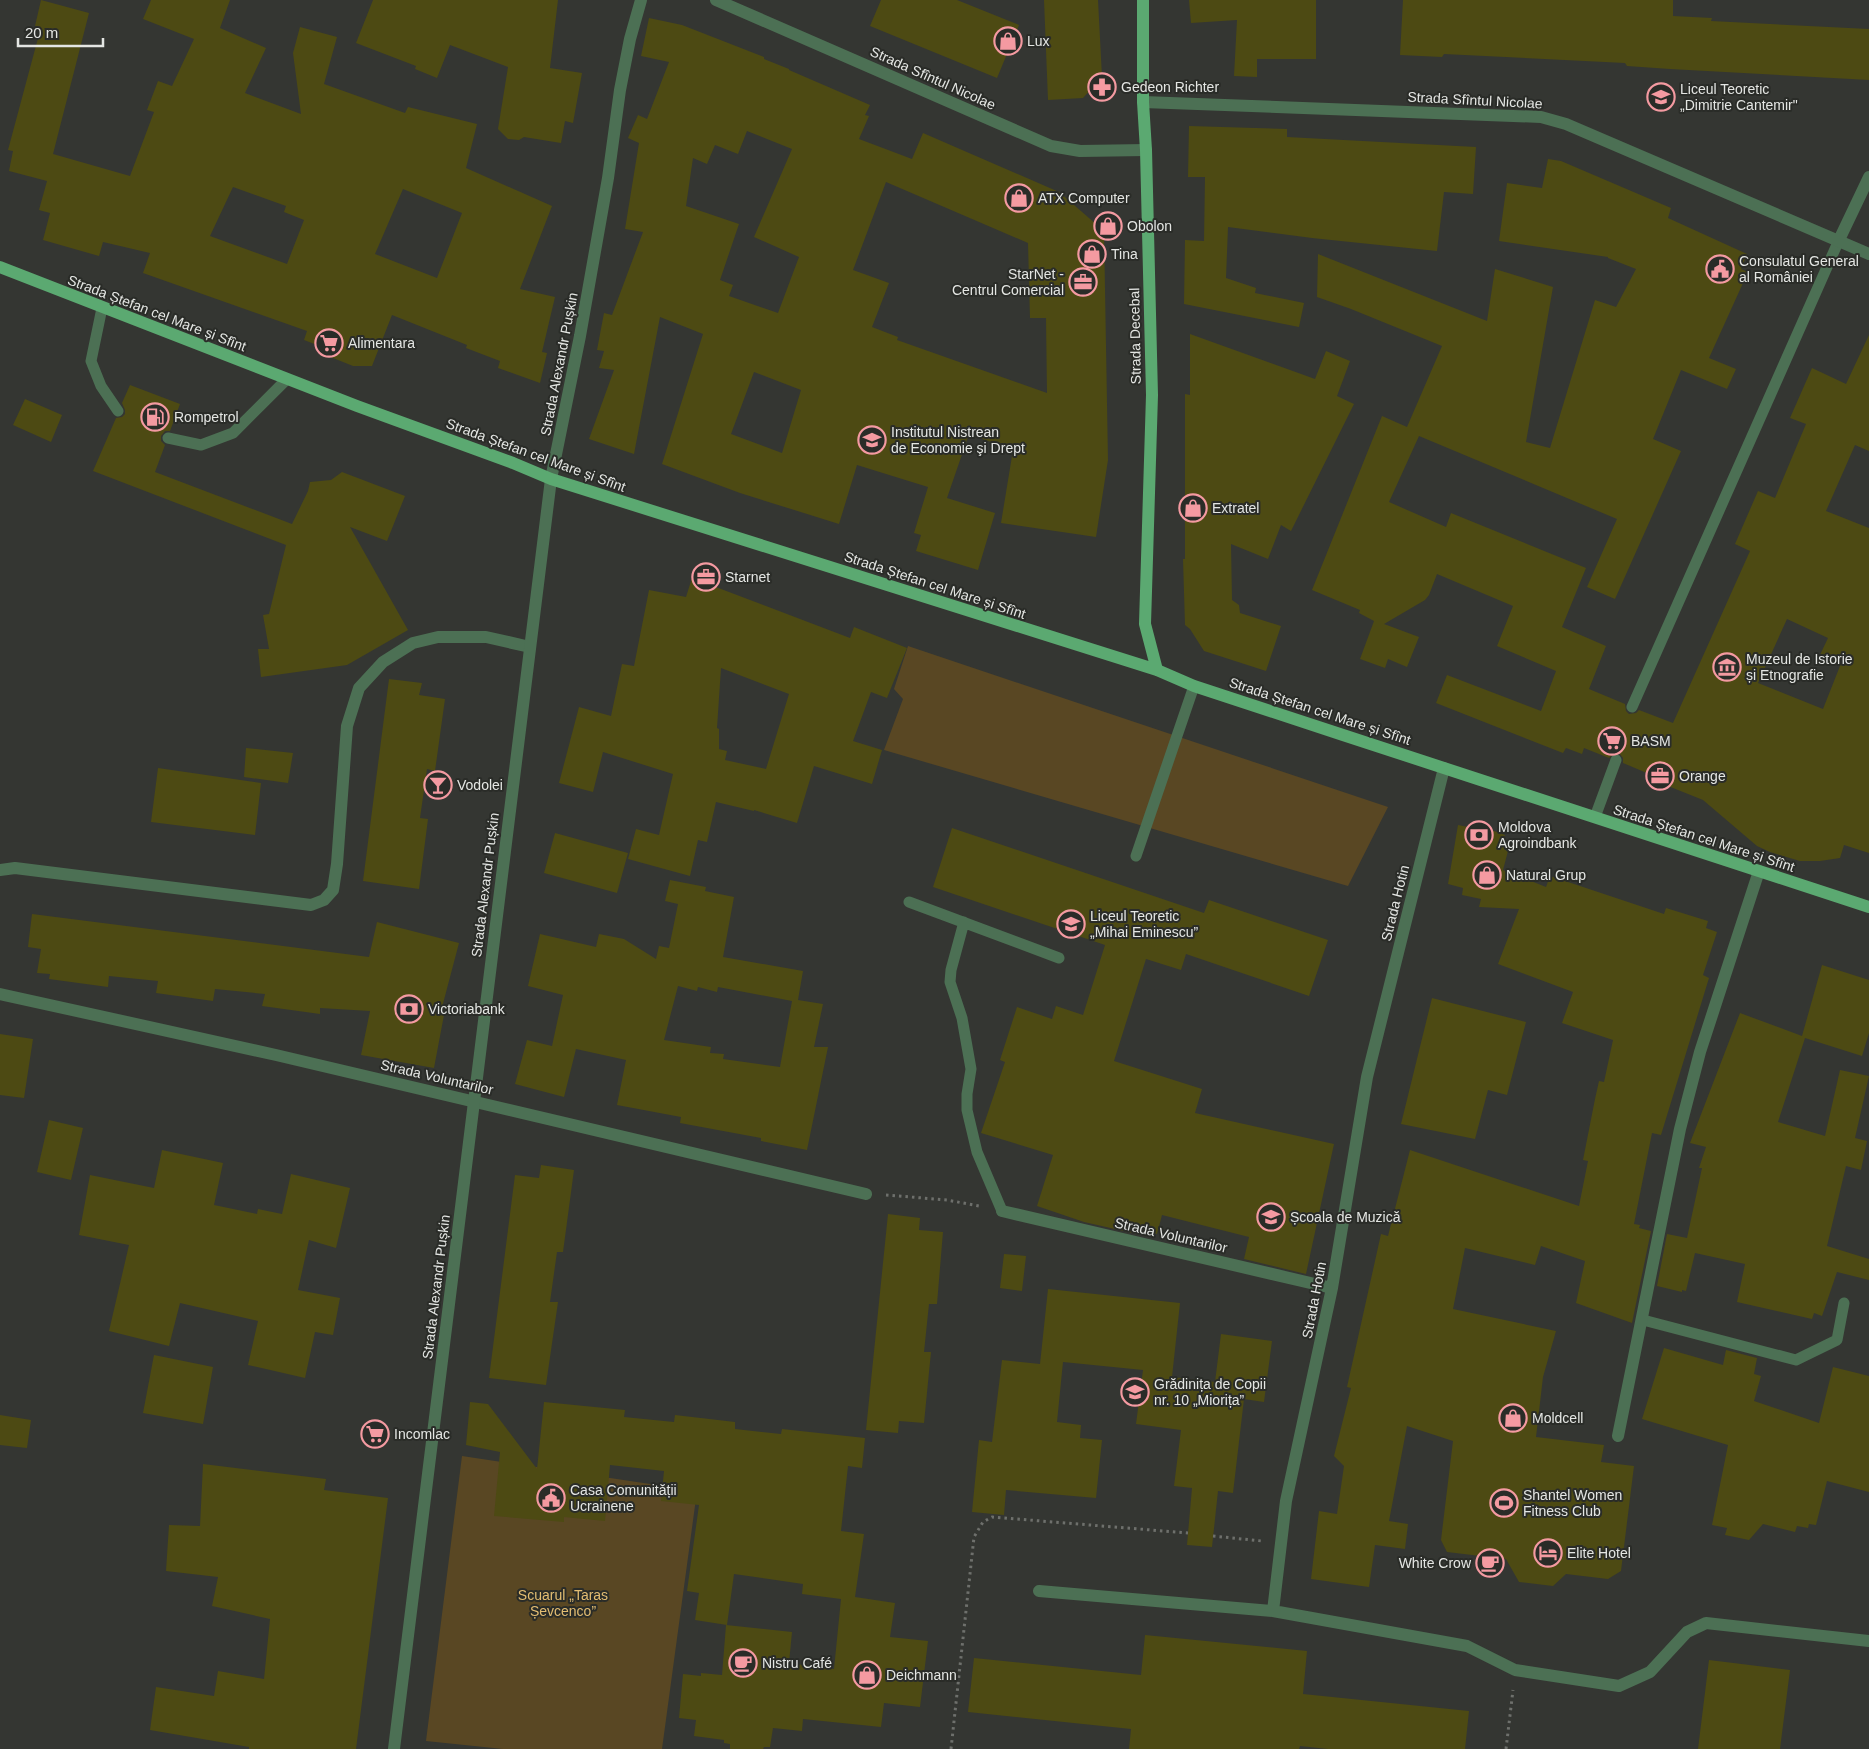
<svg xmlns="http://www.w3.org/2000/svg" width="1869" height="1749" font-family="Arial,sans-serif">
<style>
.green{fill:#594723}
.building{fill:#4d4a13;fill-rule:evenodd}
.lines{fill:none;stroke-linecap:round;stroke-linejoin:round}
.path{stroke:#6e706c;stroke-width:3;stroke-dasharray:2.5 4;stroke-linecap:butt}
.service{stroke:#4c7054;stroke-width:11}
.minor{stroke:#4c7054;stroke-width:12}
.tertiary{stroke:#4c7054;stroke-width:12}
.primary{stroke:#5ba971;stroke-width:12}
.labels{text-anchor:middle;stroke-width:4;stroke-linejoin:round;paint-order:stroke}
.poi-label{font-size:14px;fill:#e4e6e3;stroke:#2a2c28;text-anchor:start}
.street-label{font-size:14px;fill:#e4e6e3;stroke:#2a2c28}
.park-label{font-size:14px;fill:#e3bd72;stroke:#2a2c28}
</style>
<rect width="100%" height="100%" fill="#343632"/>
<!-- green -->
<path class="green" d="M908 646 1388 807 1348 886 884 750 903 699 894 689Z
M462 1456 697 1491 662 1749H503L426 1741Z"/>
<!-- building -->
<path class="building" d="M41 0 89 13 53 154 130 176 154 112 147 110 158 81 172 86 194 39 143 19 151 0H230L220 28 266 48 245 93 301 114 293 53 300 27 337 37 324 84 405 113 408 107 477 124 466 168 552 206 520 289 555 297 542 352 547 353 540 383 498 368 500 361 466 348 467 345 392 315 372 366H353L328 356 330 350 304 340 307 331 143 273 150 253 103 242 99 256 43 240 50 213 39 210 47 181 9 171 13 151 8 150 41 27 35 26ZM233 187 286 206 284 212 304 220 287 264 210 236ZM403 189 462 213 437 278 375 254Z
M373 0H558L550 68 582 73 573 123 565 121 561 143 524 137 519 140 508 139 498 129 508 67 450 45 437 78 415 69 416 66 356 43Z
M881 0H957L1019 25 997 78 870 26Z
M1044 0H1098L1102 77 1083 98 1048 100Z
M1189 0H1316V59H1257V77L1234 76 1237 20 1191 23Z
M1403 0H1673V16L1712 18 1711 21 1869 29V80L1670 69 1627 66 1625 63 1444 54 1442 57 1400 55Z
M649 18 682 25 764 57V59L789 69V70L870 105 865 115 869 116 859 139 912 159 923 133 1059 192 1104 231 1108 460 1096 537 1001 523 1013 450 969 434 947 498 995 513 978 570 916 551 921 535 914 533 928 487 857 465 839 524 740 493 662 464 703 334 660 317 634 454 589 439 614 370 599 368 604 351 597 350 604 313 612 315 643 232 625 229 639 143 628 138 638 115 647 119 669 62 641 56ZM747 131 792 149 754 237 799 257 778 313 729 296 733 285 720 280 739 224 686 206 693 158 707 164 715 145 738 154ZM886 182 1028 243 1030 318H1046L1047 393 897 340 898 337 872 327 889 283 853 270ZM754 372 801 390 782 453 731 434Z
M1189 126 1287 129V137L1476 147 1473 194 1444 192 1437 251 1312 238 1228 227 1226 278 1256 288 1255 293 1304 303 1299 327 1184 304 1185 240 1204 241 1205 177H1188Z
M1548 159 1561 161 1671 208 1668 218 1747 254 1741 269 1748 272 1709 358 1736 369 1727 389 1681 370 1653 439 1681 451 1615 599 1587 587 1617 519 1419 436 1389 502 1446 527 1451 513 1586 568 1562 627 1606 646 1589 689 1625 704 1626 711 1629 714 1636 713 1639 710 1673 723 1750 551 1735 544 1758 491 1775 498 1806 424 1790 418 1812 368 1846 384 1869 335V451L1855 445 1826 511 1869 528V853L1844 845 1840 858 1820 861H1800L1770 852 1757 846 1703 800 1653 780 1654 776 1623 763V758L1619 753H1614L1609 758 1584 748 1582 754 1566 748 1563 753 1436 703 1447 675 1541 711 1556 671 1497 646 1513 606 1437 574 1429 595 1425 600 1384 624 1419 637 1407 667 1388 659 1385 668 1360 659 1374 621 1359 613 1360 610 1312 590 1382 416 1407 427 1442 346 1351 309 1317 297 1318 254 1487 321 1495 269 1553 287 1526 442 1550 448 1595 300 1616 307 1636 269 1608 258V257L1499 241 1507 183 1542 188ZM1787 619 1828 638 1819 657 1840 666 1823 709 1758 683Z
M1190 334 1315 379 1326 351 1350 361 1337 396 1354 404 1291 531 1281 525 1268 559 1231 544 1232 600 1239 605 1240 613 1281 626 1266 671 1204 651 1190 629 1185 625 1183 559H1185V394L1190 395Z
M130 385 180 404 170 431H165L161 436V441L165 445 155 472 292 524 308 491 310 482 331 480 342 472 405 496 387 541 350 527 408 630 347 665 261 677 258 649H269L263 615 269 614 286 545 93 471 116 418 122 417 125 414V410L122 403Z
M25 399 62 415 51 442 13 425Z
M692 578 850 638 854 627 907 648 887 698 871 692 853 741 882 750 872 784 814 766 797 823 754 810V811L716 802 707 842 698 840 690 876 628 859 636 829 659 835 673 774 603 752 593 792 559 783 579 707 611 716 622 664 634 666 649 590 686 597ZM721 668 789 694 766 769 725 760 727 751 719 749V729L717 728Z
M389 679 422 683 419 695 445 699 435 771 427 769 420 818 428 819 419 889 363 881Z
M246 748 293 753 288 783 244 777Z
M158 768 261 783 255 835 151 822Z
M1458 825 1483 830V827L1505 835 1503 844 1507 846 1506 851H1508L1503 870 1546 887 1550 876 1664 914 1666 908 1708 921 1706 928 1717 932 1703 975 1709 978 1661 1135 1652 1133 1634 1224 1640 1225 1639 1228 1651 1231 1632 1323 1576 1303 1585 1261 1541 1246 1535 1265 1465 1248 1453 1309 1556 1331 1543 1377 1536 1437 1604 1445 1601 1462 1634 1466 1621 1571 1608 1579 1566 1574 1553 1586 1519 1582 1506 1559 1447 1552 1441 1540 1453 1441 1407 1426 1389 1521 1408 1524 1405 1549 1375 1545 1369 1587 1311 1579 1319 1511 1337 1514 1344 1466 1334 1456 1351 1388 1347 1387 1381 1234 1388 1236 1410 1150 1579 1206 1588 1161 1583 1160 1595 1099 1599 1081 1604 1082 1613 1040 1562 1023 1573 992 1498 964 1519 909 1479 907 1481 899 1462 895 1463 888 1448 884Z
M952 828 1204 913 1209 900 1328 940 1309 996 1186 954 1181 970 1146 959 1114 1061 1202 1089 1195 1113 1334 1144 1306 1274 1244 1259 1249 1237 1162 1215 1157 1234 1147 1231 1146 1236 1084 1222 1037 1206 1053 1155 981 1133 1005 1062 1000 1060 1017 1007 1052 1019 1056 1006 1083 1015 1105 945 933 887Z
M555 833 628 853 617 893 544 873Z
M670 880 706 887 705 891 734 897 723 957 803 971 798 1000 823 1004 814 1047H828L807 1150 761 1141V1138L680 1123 681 1117 617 1105 626 1060 576 1049 564 1097 515 1084 527 1040 552 1046 563 995 528 986 540 934 596 947 599 934 624 939 656 959 659 946 669 948 678 904 665 901ZM678 986 697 991 698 987 717 992 718 987 792 1001 780 1067 723 1059 724 1054 710 1053 711 1047 664 1040Z
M32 914 369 957 377 922 459 943 440 1015H444L434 1068 361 1055 370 1011 320 1008V1014L262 1006 265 994 215 989 213 1001 156 993 158 981 109 976 108 987 49 979 50 974 37 973 41 949 28 947Z
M1822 965 1869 980V1033L1862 1056 1805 1038 1778 1122 1825 1136 1840 1070 1869 1076 1855 1138 1867 1141 1861 1170 1846 1166 1827 1246 1869 1259V1280L1837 1272 1822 1316 1814 1313 1812 1319 1737 1302 1745 1264 1695 1253 1686 1291 1682 1290V1292L1657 1286 1667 1234 1687 1238 1702 1168H1699L1706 1147 1690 1143 1740 1013 1802 1036Z
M1432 998 1526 1022 1507 1095 1488 1090 1475 1139 1401 1124Z
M0 1034 33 1039 24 1098 0 1095Z
M49 1120 83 1128 71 1180 37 1172Z
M162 1150 223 1163 214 1205 257 1214 258 1209 282 1214 291 1174 350 1188 336 1248 309 1240 298 1290 340 1298 333 1335 315 1332 305 1378 248 1365 258 1321 180 1303 169 1346 109 1331 129 1245 79 1235 90 1175 154 1188Z
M541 1165 574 1170 563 1252H557L550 1302H558L546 1385 489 1378 515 1175 539 1178Z
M888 1214 920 1218 919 1230 943 1232 937 1304H929L924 1352H931L924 1423 899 1421 898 1433 866 1430Z
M1004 1254 1026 1256 1022 1291 1000 1288Z
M1048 1289 1180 1303 1172 1377 1215 1382 1221 1334 1272 1341 1264 1402 1244 1399 1233 1493 1218 1491 1212 1547 1187 1545 1192 1488 1174 1486 1181 1430 1136 1424 1143 1370 1063 1362 1057 1422 1081 1425 1080 1438 1102 1440 1096 1498 1006 1490 1004 1515 972 1512 979 1440 992 1442 1002 1360 1040 1364Z
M1664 1348 1723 1365 1726 1350 1757 1358 1754 1374 1761 1376 1754 1401 1819 1423 1833 1367 1869 1376V1492L1827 1481 1816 1525 1809 1524 1808 1528 1797 1526 1795 1532 1763 1524 1749 1540 1725 1535 1727 1528 1712 1525 1728 1445 1642 1419Z
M154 1355 213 1367 203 1424 143 1413Z
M470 1402 488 1404 537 1469 544 1402 625 1410 624 1417 674 1422 675 1415 735 1422V1429L781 1434 782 1429 865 1438 862 1468 848 1466 841 1531 864 1534 855 1597 895 1603 890 1637 928 1641 920 1707 884 1703 881 1727 803 1719 802 1731 773 1728 770 1747H764L763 1749H730V1744L724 1743V1740L694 1736 696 1720 679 1718 683 1674 701 1676V1673L722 1675 726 1625 792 1632 789 1663 834 1669 841 1599 802 1594 803 1584 734 1574 727 1625 695 1620 699 1593 687 1591 699 1505 661 1501 664 1471 610 1465 605 1521 564 1517V1522L494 1516 500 1452 466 1445Z
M0 1415 31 1420 27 1448 0 1445Z
M203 1464 326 1479 324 1490 388 1498 356 1749H249V1747L150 1730 156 1687 214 1696 218 1671 264 1679 270 1619 212 1606 218 1577 166 1571 169 1525 200 1526Z
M1145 1635 1307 1651 1303 1694 1469 1711 1465 1749H1328L1300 1746 1299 1749H1129L1131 1729 968 1712 974 1658 1141 1675Z
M1709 1660 1790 1670 1780 1749H1698Z"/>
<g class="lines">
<!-- path -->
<path class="path" d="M886 1195 947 1200 979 1206
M1213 1536 1262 1541
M951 1749 974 1537 983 1522 992 1517 1188 1533
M1506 1749 1513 1690"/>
<!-- service -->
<path class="service" d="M102 308 91 361 101 386 118 411
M168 438 201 445 233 433 287 379
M1632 707 1839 240
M1595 817 1616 760
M1136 856 1194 686
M909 902 1059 958
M964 922 951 970 950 982 962 1018 971 1069 967 1094V1110L977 1152 1002 1211
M1643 1320 1796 1360 1837 1340 1844 1303"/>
<!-- minor -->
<path class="minor" d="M716 0 1051 146 1080 151 1146 150
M1143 102 1541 117 1566 124 1869 254
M1839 240 1869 177
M551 479 580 336 608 178 620 90 630 39 641 0
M0 870 15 868 311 905 324 900 333 890 337 864 347 726 359 688 383 662 413 643 438 637H486L530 647
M0 994 276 1055 866 1194
M1002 1211 1332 1288
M1618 1436 1680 1129 1700 1052 1759 871
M1039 1591 1273 1611 1286 1501 1332 1288 1367 1077 1444 768
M1273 1611 1467 1646 1515 1670 1619 1686 1650 1672 1687 1632 1706 1623 1869 1641"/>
<!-- tertiary -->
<path class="tertiary" d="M394 1749 551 479"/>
<!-- primary -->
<path class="primary" d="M1143 0V102L1146 150 1152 395 1145 624 1157 670
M0 267 357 406 513 463 551 479 1157 670 1194 686 1343 735 1869 907"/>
</g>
<!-- icons -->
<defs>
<g id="shop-ring" transform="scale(1.4375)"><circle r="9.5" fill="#2a2c28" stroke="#f49aa1" stroke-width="1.5"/><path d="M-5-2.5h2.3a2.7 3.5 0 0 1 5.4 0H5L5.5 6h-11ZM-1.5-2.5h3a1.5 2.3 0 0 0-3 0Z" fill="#f49aa1"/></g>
<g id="pharmacy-ring" transform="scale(1.4375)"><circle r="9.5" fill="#2a2c28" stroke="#f49aa1" stroke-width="1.5"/><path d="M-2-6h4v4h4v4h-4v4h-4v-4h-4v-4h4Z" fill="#f49aa1"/></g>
<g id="school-ring" transform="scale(1.4375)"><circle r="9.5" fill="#2a2c28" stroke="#f49aa1" stroke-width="1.5"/><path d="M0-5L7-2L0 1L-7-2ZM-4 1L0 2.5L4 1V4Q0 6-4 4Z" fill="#f49aa1"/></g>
<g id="civic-ring" transform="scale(1.4375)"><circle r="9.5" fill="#2a2c28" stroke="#f49aa1" stroke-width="1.5"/><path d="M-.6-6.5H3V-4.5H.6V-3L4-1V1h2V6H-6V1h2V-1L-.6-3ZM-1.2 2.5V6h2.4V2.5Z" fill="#f49aa1"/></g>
<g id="office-ring" transform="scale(1.4375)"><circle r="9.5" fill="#2a2c28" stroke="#f49aa1" stroke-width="1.5"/><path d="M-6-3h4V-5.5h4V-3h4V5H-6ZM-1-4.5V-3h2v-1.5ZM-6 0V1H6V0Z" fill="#f49aa1"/></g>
<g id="supermarket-ring" transform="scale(1.4375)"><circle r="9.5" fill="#2a2c28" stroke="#f49aa1" stroke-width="1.5"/><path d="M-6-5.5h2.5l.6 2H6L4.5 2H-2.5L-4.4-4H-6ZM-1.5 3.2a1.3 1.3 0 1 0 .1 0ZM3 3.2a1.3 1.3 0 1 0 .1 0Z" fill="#f49aa1"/></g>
<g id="fuel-ring" transform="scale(1.4375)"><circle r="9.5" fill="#2a2c28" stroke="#f49aa1" stroke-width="1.5"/><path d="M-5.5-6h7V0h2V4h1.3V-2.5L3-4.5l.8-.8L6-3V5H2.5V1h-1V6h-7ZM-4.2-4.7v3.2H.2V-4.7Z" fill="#f49aa1"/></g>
<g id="university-ring" transform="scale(1.4375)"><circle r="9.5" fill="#2a2c28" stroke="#f49aa1" stroke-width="1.5"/><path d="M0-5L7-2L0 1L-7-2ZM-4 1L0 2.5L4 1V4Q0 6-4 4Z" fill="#f49aa1"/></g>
<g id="museum-ring" transform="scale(1.4375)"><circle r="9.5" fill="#2a2c28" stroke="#f49aa1" stroke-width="1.5"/><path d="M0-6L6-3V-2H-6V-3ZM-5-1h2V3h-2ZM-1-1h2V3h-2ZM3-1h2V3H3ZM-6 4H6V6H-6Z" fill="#f49aa1"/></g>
<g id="bar-ring" transform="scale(1.4375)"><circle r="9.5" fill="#2a2c28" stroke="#f49aa1" stroke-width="1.5"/><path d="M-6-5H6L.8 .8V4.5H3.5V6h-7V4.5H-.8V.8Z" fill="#f49aa1"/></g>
<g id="bank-ring" transform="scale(1.4375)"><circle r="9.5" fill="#2a2c28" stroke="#f49aa1" stroke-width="1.5"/><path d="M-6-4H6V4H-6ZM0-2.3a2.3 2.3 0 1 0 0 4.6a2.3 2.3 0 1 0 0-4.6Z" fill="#f49aa1"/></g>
<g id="stadium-ring" transform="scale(1.4375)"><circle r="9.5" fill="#2a2c28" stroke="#f49aa1" stroke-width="1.5"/><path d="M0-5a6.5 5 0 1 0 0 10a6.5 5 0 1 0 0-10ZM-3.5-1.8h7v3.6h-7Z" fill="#f49aa1"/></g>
<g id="hotel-ring" transform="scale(1.4375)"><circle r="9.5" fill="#2a2c28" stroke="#f49aa1" stroke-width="1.5"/><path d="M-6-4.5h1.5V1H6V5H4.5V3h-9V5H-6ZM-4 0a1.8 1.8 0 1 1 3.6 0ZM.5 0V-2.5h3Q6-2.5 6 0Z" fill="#f49aa1"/></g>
<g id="cafe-ring" transform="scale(1.4375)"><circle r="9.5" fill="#2a2c28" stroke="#f49aa1" stroke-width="1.5"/><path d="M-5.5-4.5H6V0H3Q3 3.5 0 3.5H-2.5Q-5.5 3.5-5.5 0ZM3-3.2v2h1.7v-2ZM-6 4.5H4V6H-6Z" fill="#f49aa1"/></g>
</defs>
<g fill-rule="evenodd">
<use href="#shop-ring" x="1008" y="41"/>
<use href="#pharmacy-ring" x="1102" y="87"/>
<use href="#school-ring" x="1661" y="97"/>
<use href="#shop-ring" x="1019" y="198"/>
<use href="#shop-ring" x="1108" y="226"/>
<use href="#shop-ring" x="1092" y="254"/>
<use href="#civic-ring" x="1720" y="269"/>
<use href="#office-ring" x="1083" y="282"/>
<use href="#supermarket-ring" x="329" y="343"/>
<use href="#fuel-ring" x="155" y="417"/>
<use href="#university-ring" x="872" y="440"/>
<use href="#shop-ring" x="1193" y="508"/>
<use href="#office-ring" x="706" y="577"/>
<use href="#museum-ring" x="1727" y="667"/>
<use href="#supermarket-ring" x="1612" y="741"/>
<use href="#office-ring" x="1660" y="776"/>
<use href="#bar-ring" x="438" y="785"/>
<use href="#bank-ring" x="1479" y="835"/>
<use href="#shop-ring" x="1487" y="875"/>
<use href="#school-ring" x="1071" y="924"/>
<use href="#bank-ring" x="409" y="1009"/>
<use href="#university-ring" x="1271" y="1217"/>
<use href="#school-ring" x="1135" y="1392"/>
<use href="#shop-ring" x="1513" y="1418"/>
<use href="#supermarket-ring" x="375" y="1434"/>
<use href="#civic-ring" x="551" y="1498"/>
<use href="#stadium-ring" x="1504" y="1503"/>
<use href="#hotel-ring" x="1548" y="1553"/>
<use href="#cafe-ring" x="1490" y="1563"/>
<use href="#cafe-ring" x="743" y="1663"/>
<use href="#shop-ring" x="867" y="1675"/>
</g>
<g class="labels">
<!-- poi labels -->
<g class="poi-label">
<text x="1027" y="46">Lux</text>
<text x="1121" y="92">Gedeon Richter</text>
<text x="1680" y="94">Liceul Teoretic<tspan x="1680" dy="16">„Dimitrie Cantemir"</tspan></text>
<text x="1038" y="203">ATX Computer</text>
<text x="1127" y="231">Obolon</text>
<text x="1111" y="259">Tina</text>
<text x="1739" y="266">Consulatul General<tspan x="1739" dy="16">al României</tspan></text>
<text x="1064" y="279" text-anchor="end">StarNet -<tspan x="1064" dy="16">Centrul Comercial</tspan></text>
<text x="348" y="348">Alimentara</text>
<text x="174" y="422">Rompetrol</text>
<text x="891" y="437">Institutul Nistrean<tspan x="891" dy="16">de Economie şi Drept</tspan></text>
<text x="1212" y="513">Extratel</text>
<text x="725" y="582">Starnet</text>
<text x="1746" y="664">Muzeul de Istorie<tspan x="1746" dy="16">și Etnografie</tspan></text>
<text x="1631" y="746">BASM</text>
<text x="1679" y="781">Orange</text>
<text x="457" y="790">Vodolei</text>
<text x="1498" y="832">Moldova<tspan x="1498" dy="16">Agroindbank</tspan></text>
<text x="1506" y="880">Natural Grup</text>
<text x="1090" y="921">Liceul Teoretic<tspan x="1090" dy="16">„Mihai Eminescu”</tspan></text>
<text x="428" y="1014">Victoriabank</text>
<text x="1290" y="1222">Școala de Muzică</text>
<text x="1154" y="1389">Grădinița de Copii<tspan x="1154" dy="16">nr. 10 „Miorița”</tspan></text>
<text x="1532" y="1423">Moldcell</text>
<text x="394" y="1439">Incomlac</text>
<text x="570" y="1495">Casa Comunității<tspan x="570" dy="16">Ucrainene</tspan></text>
<text x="1523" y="1500">Shantel Women<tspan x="1523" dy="16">Fitness Club</tspan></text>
<text x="1567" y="1558">Elite Hotel</text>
<text x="1471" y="1568" text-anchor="end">White Crow</text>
<text x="762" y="1668">Nistru Café</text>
<text x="886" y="1680">Deichmann</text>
</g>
<!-- street labels -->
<g class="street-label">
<text transform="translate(933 78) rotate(24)" y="5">Strada Sfîntul Nicolae</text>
<text transform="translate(1475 100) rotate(3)" y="5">Strada Sfîntul Nicolae</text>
<text transform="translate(157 313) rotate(21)" y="5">Strada Ștefan cel Mare și Sfînt</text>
<text transform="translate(1135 336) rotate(-91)" y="5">Strada Decebal</text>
<text transform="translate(559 364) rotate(-79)" y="5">Strada Alexandr Pușkin</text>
<text transform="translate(536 455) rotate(20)" y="5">Strada Ștefan cel Mare și Sfînt</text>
<text transform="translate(935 585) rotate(18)" y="5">Strada Ștefan cel Mare și Sfînt</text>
<text transform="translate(1320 711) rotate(18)" y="5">Strada Ștefan cel Mare și Sfînt</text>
<text transform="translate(1704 838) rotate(18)" y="5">Strada Ștefan cel Mare și Sfînt</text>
<text transform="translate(485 885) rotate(-83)" y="5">Strada Alexandr Pușkin</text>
<text transform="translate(1395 903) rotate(-76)" y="5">Strada Hotin</text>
<text transform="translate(437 1077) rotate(13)" y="5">Strada Voluntarilor</text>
<text transform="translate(1171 1235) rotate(13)" y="5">Strada Voluntarilor</text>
<text transform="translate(436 1287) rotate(-83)" y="5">Strada Alexandr Pușkin</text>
<text transform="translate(1314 1300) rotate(-79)" y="5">Strada Hotin</text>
</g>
<!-- park labels -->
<g class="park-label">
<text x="563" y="1600">Scuarul „Taras<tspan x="563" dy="16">Șevcenco”</tspan></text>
</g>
</g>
<!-- scale -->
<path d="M18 38v8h85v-8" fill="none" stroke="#e4e6e3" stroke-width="2.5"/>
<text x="25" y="38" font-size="15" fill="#e4e6e3" stroke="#2a2c28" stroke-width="4" paint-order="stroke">20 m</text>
</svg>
